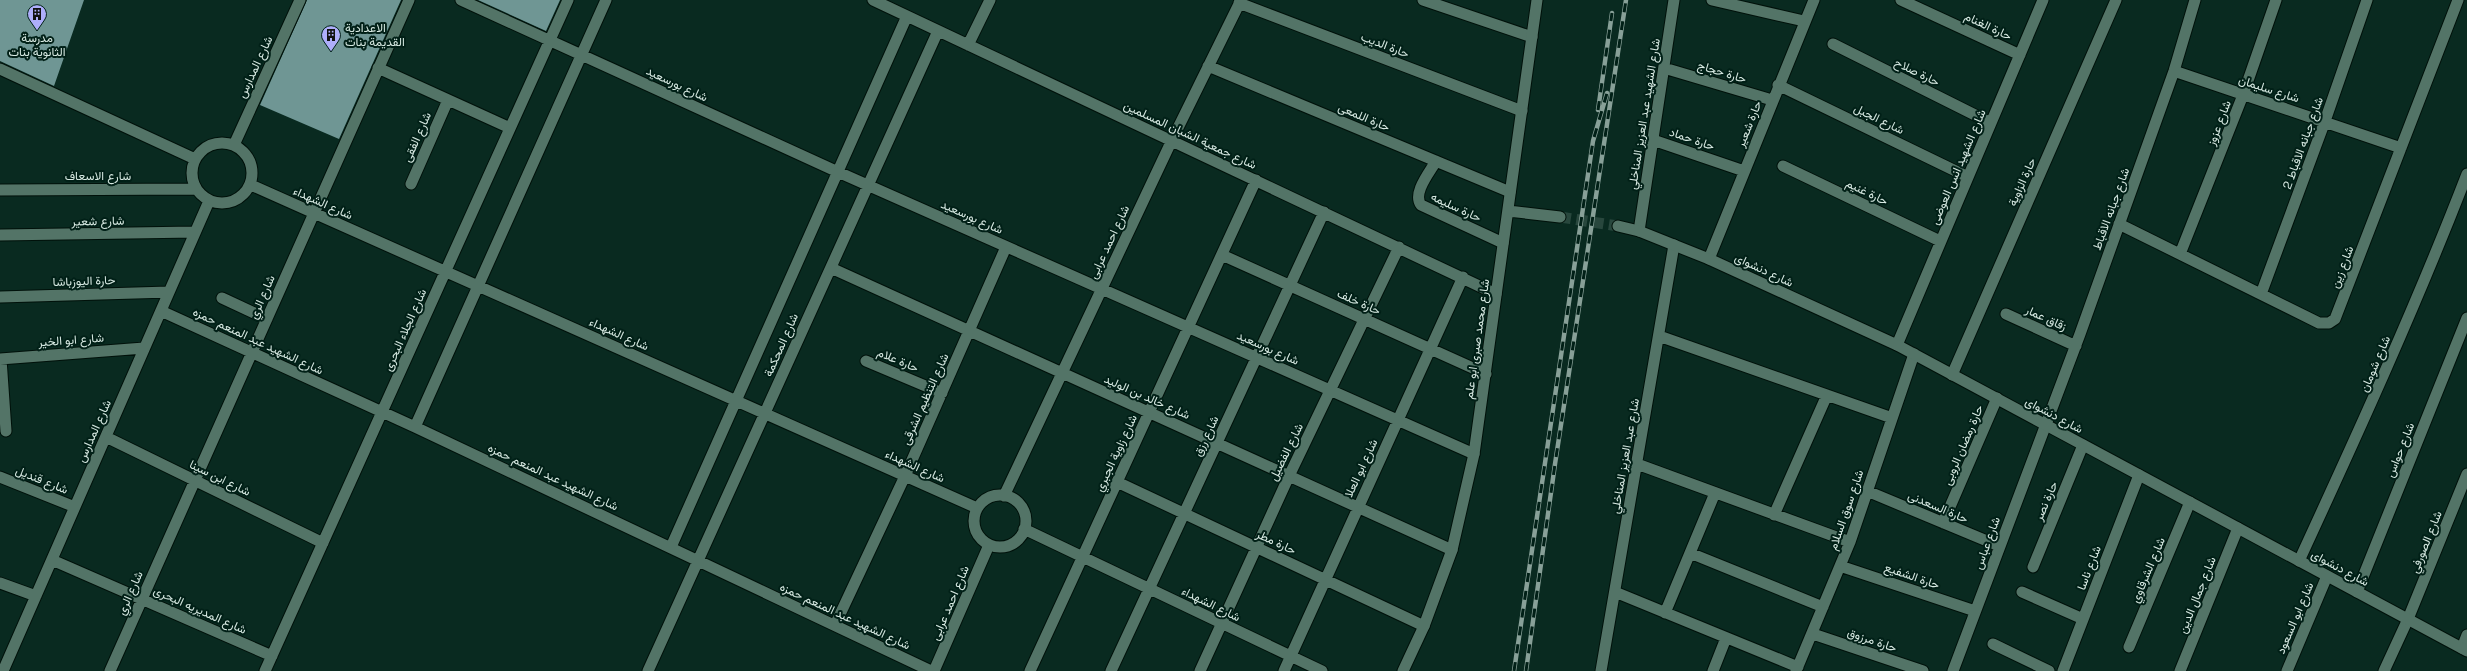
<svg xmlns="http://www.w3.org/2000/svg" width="2467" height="671" font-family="'Space Grotesk',Vazirmatn,sans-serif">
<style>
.building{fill:#6f9694}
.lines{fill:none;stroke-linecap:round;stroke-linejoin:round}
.tertiary-tunnel{stroke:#28473d;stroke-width:11;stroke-dasharray:11 5.5;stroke-linecap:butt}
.minor-casing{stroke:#00110a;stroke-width:13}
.tertiary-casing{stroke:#00110a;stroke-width:13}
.minor{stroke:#537467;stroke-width:11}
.tertiary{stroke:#537467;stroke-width:11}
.rail-casing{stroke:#88a098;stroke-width:4.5}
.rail{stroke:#012017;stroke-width:3;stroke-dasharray:9;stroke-linecap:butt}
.labels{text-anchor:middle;stroke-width:4;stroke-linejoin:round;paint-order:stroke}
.street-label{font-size:12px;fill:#d7e9e2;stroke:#012017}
.poi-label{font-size:12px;fill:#d7e9e2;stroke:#012017;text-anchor:start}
</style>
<rect width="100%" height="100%" fill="#092a20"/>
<!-- building -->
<path class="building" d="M0 0H84L54 86 0 61Z
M307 0H401L339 139 260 105Z
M478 0H560L546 31Z"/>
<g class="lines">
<!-- tertiary-tunnel -->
<path class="tertiary-tunnel" d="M1560 217 1618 226"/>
<!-- minor casing -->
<g class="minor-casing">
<path id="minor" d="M461 0 838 172 1474 454
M873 0 1496 294
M1423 0 1532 37
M1712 0 1804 21
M1901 0 2020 55
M1239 3 1522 111
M1833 44 1991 123
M968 45 990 0
M1208 66 1510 192
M378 68 510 128
M1664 68 1772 100
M0 69 195 159
M2174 71 2401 148
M1778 85 1968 177
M1653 140 1744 171
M192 173a30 30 0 1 1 60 0a30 30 0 1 1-60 0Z
M234 145 300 0
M1436 161C1430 172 1412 193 1421 205L1503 243
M1783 166 1940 241
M411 184 448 100
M251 185 977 508
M0 190 196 189
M2119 224 2319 323H2329L2335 319 2458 0
M1639 231 1674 0
M0 235 195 232
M2180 254 2243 95 2276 0
M1222 255 1486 374
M1709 259 1814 0
M831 268 1452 550
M2261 294 2325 121 2367 0
M0 297 169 292
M222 298 267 319
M161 311 415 427 931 671
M2006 314 2076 346
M1659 336 1892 418
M1897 345 2043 0
M0 359 144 348
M1 359 6 431
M866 361 942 393
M1952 375 2116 0
M415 427 606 0
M106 437 323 543
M1637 464 1850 542
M0 477 75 507
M1117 482 1424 626
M1867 491 1999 546
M974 521a26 26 0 1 1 52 0a26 26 0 1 1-52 0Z
M1004 496 1172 140 1241 0
M1774 515 1827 395
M1943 523 1997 398
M1024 529 1322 671
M671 547 907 16
M1690 553 1823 607
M52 560 272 656
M2299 561C2358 433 2416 306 2467 174
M1840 566 1975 611
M2033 567 2083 445
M0 583 36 596
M1615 592 1798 667
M2022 592 2083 619
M2357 592 2467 318
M1665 613 1715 493
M835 625 905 476 1006 247
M1813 634 1923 671
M1993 644 2049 671
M2129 647 2190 502
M2462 648 2467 635
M3 671 209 201
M110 671 409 0
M265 671 568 0
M648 671 938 31
M934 671 989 545
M1030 671 1256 180
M1111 671 1324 212
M1200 671 1289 476 1399 247
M1284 671 1463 277
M1601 671 1674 245
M1713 671 1726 638
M1796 671 1850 542 1914 354
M1953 671 2080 334 2174 71 2195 0
M2063 671 2139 475
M2180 671 2238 528
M2287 671 2327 576
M2384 671 2408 619 2467 474"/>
</g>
<!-- tertiary casing -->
<g class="tertiary-casing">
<path id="tertiary" d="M1508 211 1560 217
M1618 226 1639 231 1709 259 1897 345 2467 651
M1403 671 1424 626 1452 550 1474 454 1537 0"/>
</g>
<!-- minor -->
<use href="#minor" class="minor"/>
<!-- tertiary -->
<use href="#tertiary" class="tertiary"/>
<!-- rail casing -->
<g class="rail-casing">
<path id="rail" d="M1598 110 1612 13
M1514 671 1593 141 1607 93
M1526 671 1555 464 1626 0"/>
</g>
<!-- rail -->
<use href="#rail" class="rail"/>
</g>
<!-- icons -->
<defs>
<g id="building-pin" transform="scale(1)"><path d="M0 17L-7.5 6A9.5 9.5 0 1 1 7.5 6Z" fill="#aeaefb" stroke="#012017"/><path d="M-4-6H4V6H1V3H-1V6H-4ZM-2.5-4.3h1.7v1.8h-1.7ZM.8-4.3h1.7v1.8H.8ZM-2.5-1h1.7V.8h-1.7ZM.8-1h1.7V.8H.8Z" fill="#111"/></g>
</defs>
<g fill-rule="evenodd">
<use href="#building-pin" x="37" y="14"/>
<use href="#building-pin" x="331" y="35"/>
</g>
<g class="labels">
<!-- street labels -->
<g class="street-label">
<text transform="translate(1988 26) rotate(25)" y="4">حارة الغنام</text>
<text transform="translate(1385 45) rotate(21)" y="4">حارة الديب</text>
<text transform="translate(255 67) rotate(-65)" y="4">شارع المدارس</text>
<text transform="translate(1722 72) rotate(17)" y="4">حارة حجاج</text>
<text transform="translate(1917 72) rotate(26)" y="4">حارة صلاح</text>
<text transform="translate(677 84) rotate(25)" y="4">شارع بورسعيد</text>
<text transform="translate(2269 89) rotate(18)" y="4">شارع سليمان</text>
<text transform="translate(1644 114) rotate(-81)" y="4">شارع الشهيد عبد العزيز المناخلي</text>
<text transform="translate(1364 117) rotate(23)" y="4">حارة اللمعى</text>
<text transform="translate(1879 119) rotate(26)" y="4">شارع الجبل</text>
<text transform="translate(2219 123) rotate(-69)" y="4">شارع عزوز</text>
<text transform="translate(1749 124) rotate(-68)" y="4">حارة شعير</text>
<text transform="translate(1190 135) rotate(25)" y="4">شارع جمعية الشبان المسلمين</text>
<text transform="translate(417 137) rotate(-66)" y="4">شارع الفقى</text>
<text transform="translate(1692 139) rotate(19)" y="4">حارة حماد</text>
<text transform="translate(2303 143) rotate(-70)" y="4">شارع جبانه الاقباط 2</text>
<text transform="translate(1958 167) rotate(-67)" y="4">شارع الشهيد انس العوضى</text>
<text x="98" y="180">شارع الاسعاف</text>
<text transform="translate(2022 182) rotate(-66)" y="4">حارة الزاوية</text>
<text transform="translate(1867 192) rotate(26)" y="4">حارة غنيم</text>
<text transform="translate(323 203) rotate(24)" y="4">شارع الشهداء</text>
<text transform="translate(1456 207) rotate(25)" y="4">حارة سليمه</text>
<text transform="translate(2111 209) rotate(-70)" y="4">شارع جبانه الاقباط</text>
<text transform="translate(972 217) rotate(24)" y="4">شارع بورسعيد</text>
<text transform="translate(98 221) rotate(-1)" y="4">شارع شعير</text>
<text transform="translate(1109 242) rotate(-65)" y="4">شارع احمد عرابى</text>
<text transform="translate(2342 267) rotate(-69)" y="4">شارع زين</text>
<text transform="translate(1764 270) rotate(25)" y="4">شارع دنشواى</text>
<text transform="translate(84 281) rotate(-2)" y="4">حارة اليوزباشا</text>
<text transform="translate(262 297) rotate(-66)" y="4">شارع الري</text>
<text transform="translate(1359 302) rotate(24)" y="4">حارة خلف</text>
<text transform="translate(2046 318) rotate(25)" y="4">زقاق عمار</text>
<text transform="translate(405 330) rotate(-66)" y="4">شارع الجلاء البحرى</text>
<text transform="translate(619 334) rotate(24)" y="4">شارع الشهداء</text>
<text transform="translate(1477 339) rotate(-82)" y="4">شارع محمد صبرى ابو علم</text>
<text transform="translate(71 340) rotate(-4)" y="4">شارع ابو الخير</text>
<text transform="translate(258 341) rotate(25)" y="4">شارع الشهيد عبد المنعم حمزه</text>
<text transform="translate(781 345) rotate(-66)" y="4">شارع المحكمة</text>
<text transform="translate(1268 348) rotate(24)" y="4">شارع بورسعيد</text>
<text transform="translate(898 360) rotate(23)" y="4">حارة علام</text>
<text transform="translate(2375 364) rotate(-67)" y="4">شارع شومان</text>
<text transform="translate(1147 397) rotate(24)" y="4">شارع خالد بن الوليد</text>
<text transform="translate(925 399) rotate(-66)" y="4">شارع التنظيم الشرقى</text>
<text transform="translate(2054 415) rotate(28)" y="4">شارع دنشواى</text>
<text transform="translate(94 431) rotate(-66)" y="4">شارع المدارس</text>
<text transform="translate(1206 436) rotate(-65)" y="4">شارع رزق</text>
<text transform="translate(1963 445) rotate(-67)" y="4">حارة رمضان الروبى</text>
<text transform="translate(2400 450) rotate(-68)" y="4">شارع حواس</text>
<text transform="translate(1286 452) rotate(-64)" y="4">شارع الفضيل</text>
<text transform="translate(1116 453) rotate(-65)" y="4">شارع زاوية الجبري</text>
<text transform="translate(1625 456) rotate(-80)" y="4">شارع عبد العزيز المناخلي</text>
<text transform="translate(915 466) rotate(24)" y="4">شارع الشهداء</text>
<text transform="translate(1361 468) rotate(-65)" y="4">شارع ابو العلا</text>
<text transform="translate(553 477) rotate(25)" y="4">شارع الشهيد عبد المنعم حمزه</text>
<text transform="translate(220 478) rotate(26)" y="4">شارع ابن سينا</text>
<text transform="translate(42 480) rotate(22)" y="4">شارع قنديل</text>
<text transform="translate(2046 501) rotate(-67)" y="4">حارة نصر</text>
<text transform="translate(1938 507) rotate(23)" y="4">حارة السعدنى</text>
<text transform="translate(1846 510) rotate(-71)" y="4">شارع سوق السلام</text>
<text transform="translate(1276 542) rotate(25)" y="4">حارة مطر</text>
<text transform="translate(2426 542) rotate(-68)" y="4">شارع الصورفي</text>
<text transform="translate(1987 543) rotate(-70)" y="4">شارع عباس</text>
<text transform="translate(2089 568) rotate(-69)" y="4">شارع ناسا</text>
<text transform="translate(2340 568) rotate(28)" y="4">شارع دنشواى</text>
<text transform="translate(2148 570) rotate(-67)" y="4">شارع الشرقاوي</text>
<text transform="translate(1912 576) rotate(19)" y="4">حارة الشفيع</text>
<text transform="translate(130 593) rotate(-66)" y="4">شارع الري</text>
<text transform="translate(2197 595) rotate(-68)" y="4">شارع جمال الدين</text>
<text transform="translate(950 603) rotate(-67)" y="4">شارع احمد عرابى</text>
<text transform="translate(1211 604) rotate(26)" y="4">شارع الشهداء</text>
<text transform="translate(200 610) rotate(24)" y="4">شارع المديريه البحرى</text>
<text transform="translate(845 616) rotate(25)" y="4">شارع الشهيد عبد المنعم حمزه</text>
<text transform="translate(2295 618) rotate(-67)" y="4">شارع ابو السعود</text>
<text transform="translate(1872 640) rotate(19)" y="4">حارة مرزوق</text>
</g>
<!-- poi labels -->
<g class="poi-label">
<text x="345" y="32">الاعدادية<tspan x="345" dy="14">القديمة بنات</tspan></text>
<text x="37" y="42" text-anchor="middle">مدرسة<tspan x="37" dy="14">الثانوية بنات</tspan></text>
</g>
</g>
</svg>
